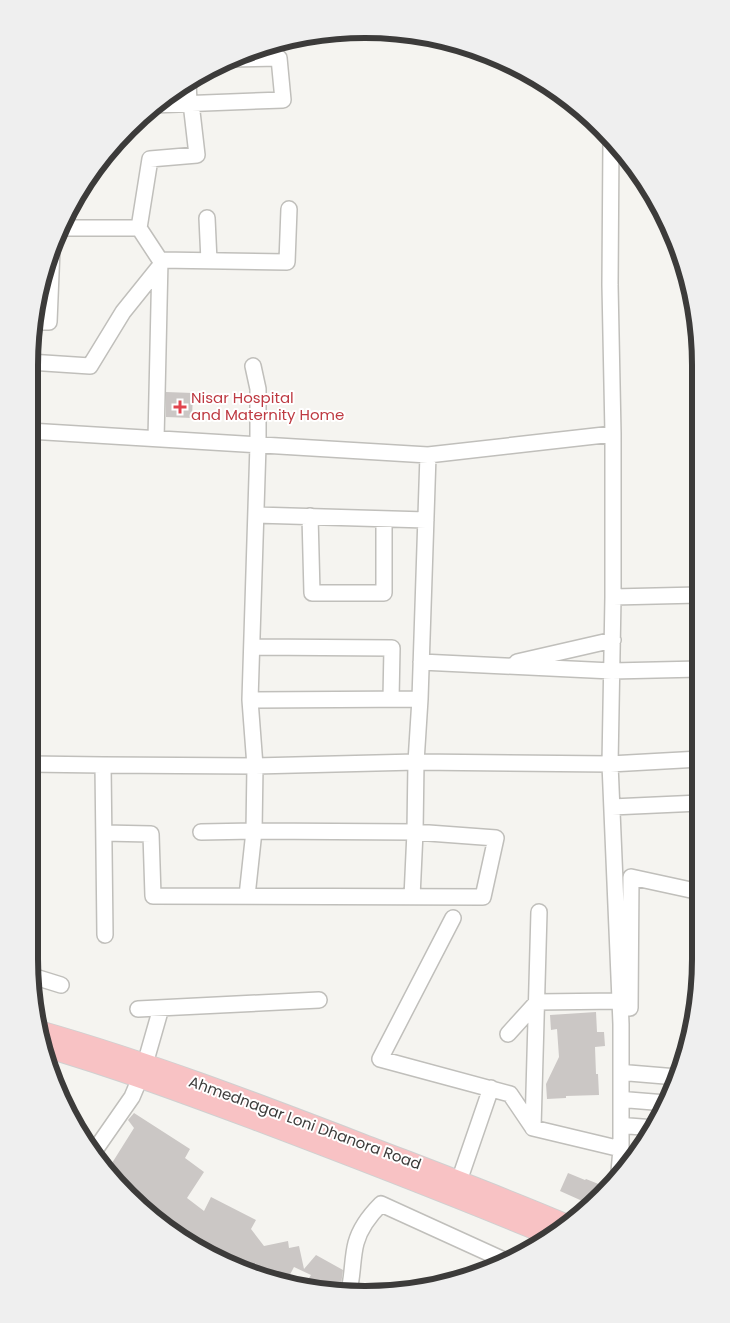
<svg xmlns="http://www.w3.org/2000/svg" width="730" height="1323" font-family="Poppins,sans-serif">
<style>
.building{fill:#cbc7c5}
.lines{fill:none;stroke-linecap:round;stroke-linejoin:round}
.minor-casing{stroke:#c0bfbb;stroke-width:18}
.major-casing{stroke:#d0d0d0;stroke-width:21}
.minor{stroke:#fff;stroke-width:15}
.major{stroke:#f8c2c4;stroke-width:19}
.health-dot{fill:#e0444e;stroke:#fff;stroke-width:2}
.labels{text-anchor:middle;stroke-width:4;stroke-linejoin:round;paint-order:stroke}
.health-label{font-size:15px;fill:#be3a42;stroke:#fff;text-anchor:start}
.street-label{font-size:15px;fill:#3c3b3a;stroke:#fff}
.rim{fill:none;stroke:#3c3b3a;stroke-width:6}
</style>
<rect width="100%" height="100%" fill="#f5f4f0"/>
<!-- building -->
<path class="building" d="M166 392 193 393 192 418 166 417Z
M596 1012 597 1032H604L605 1046 595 1047 596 1074H598L599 1095 566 1096V1098L547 1099 546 1084 559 1057 557 1029 551 1030 550 1015Z
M134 1113 190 1149 185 1158 204 1172 187 1198 204 1211 211 1197 256 1220 251 1229 264 1246 288 1241 289 1248 299 1246 304 1269 316 1255 343 1270 341 1285 338 1289 304 1285 311 1275 294 1267 285 1284 278 1283 178 1238 107 1171 134 1128 128 1120Z
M568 1173 585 1180 586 1179 606 1187 592 1204H589L560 1191Z"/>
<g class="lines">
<!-- minor casing -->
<g class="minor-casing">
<path id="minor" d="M188 81 189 103
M153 105 283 100 279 58 229 59
M611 140 610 285 613 434V597L610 764 621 1024V1149L619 1172
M207 218 209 261
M61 228H139L160 260
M139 228 150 159 197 155 191 103
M33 322H49L52 249
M29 362 90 366 123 312 160 266
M29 431 428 455 613 434
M156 439 160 260 287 262 289 209
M256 515 426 520
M310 516 312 593H384V519
M613 597 699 595
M252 647 392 648 391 699
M421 662 612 671 700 669
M517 662 613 640
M250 700 420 699
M29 764 103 765 255 766 416 762 610 764 700 759
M103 765 105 935
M612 807 700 803
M104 833 151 834 153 896 483 897 496 838 415 832 254 831 201 832
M247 896 254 831 255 766 250 700 258 445V389L253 366
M412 897 415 832 416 762 420 699 428 455
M539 912 533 1128 621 1149
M453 918 380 1059 510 1094 533 1128
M32 976 61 985
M630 1008 631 877 700 892
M138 1009 319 1000
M508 1034 537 1002 620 1001
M145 1064 161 1008
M629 1073 677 1077
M629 1100 666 1103
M629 1126 655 1128
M93 1153 132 1097 140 1078
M459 1181 491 1088
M349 1290C353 1275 352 1258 356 1243 360 1228 370 1215 381 1204L506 1261"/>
</g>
<!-- major casing -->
<g class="major-casing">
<path id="major" d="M41 1031C149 1062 254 1102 358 1142 428 1169 498 1195 566 1224
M43 1047C115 1068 185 1094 255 1120 353 1157 451 1195 548 1235"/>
</g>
<!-- minor -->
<use href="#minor" class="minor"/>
<!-- major -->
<use href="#major" class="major"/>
</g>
<!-- markers -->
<path class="health-dot" d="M177.5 399.5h5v5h5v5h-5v5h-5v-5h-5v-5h5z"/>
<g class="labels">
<!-- health labels -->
<g class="health-label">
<text x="191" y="403">Nisar Hospital<tspan x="191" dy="17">and Maternity Home</tspan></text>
</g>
<!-- street labels -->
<g class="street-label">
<text transform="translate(305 1123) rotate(20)" y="5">Ahmednagar Loni Dhanora Road</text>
</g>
</g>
<!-- crop -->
<path d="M0 0H730V1323H0ZM365 38H365A327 327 0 0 1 692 365V959A327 327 0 0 1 365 1286H365A327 327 0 0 1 38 959V365A327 327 0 0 1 365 38Z" fill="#efefef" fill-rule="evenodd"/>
<path class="rim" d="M365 38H365A327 327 0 0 1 692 365V959A327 327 0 0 1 365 1286H365A327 327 0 0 1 38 959V365A327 327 0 0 1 365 38Z"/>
</svg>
